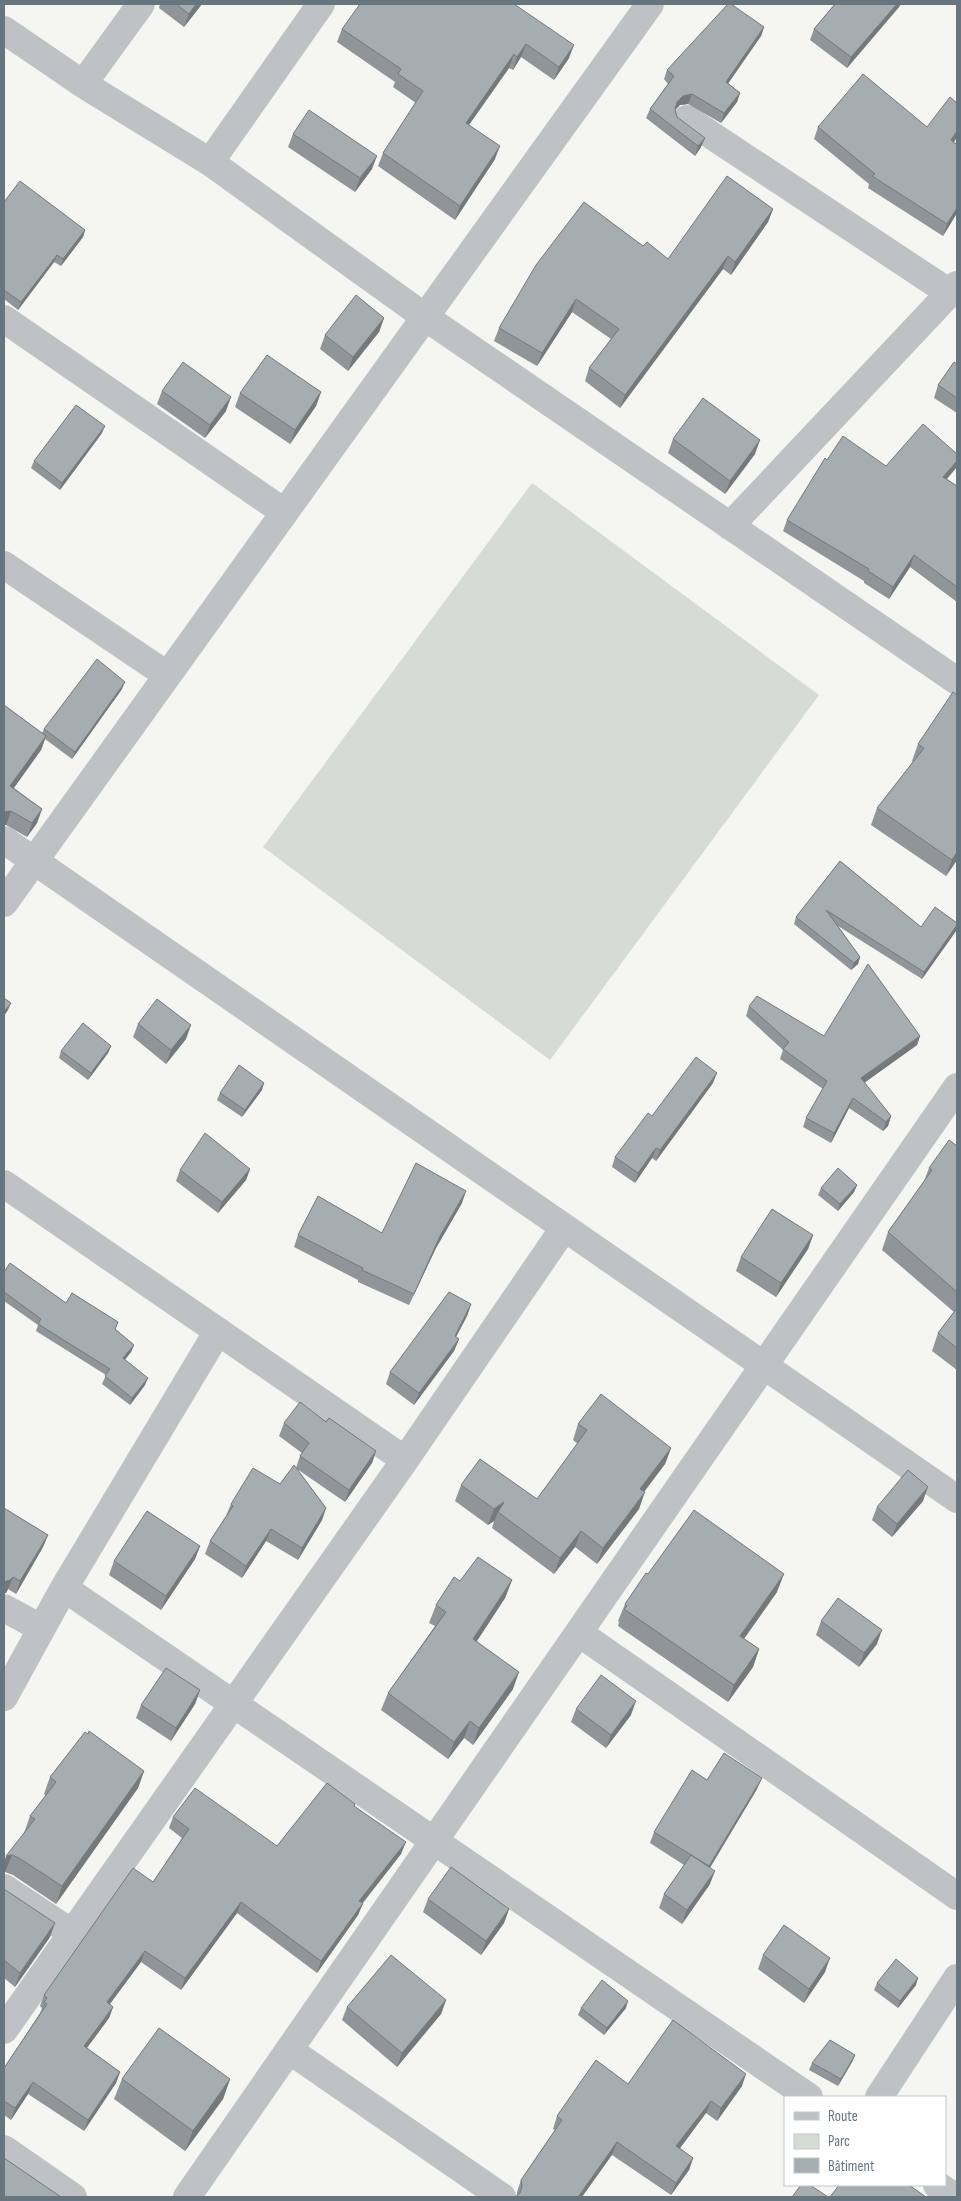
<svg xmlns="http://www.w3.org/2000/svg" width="961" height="2201" font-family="'Sofia Sans Condensed',sans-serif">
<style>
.green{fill:#d6dbd3}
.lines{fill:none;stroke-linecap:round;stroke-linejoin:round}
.minor{stroke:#bec2c5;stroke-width:28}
.wall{fill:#8f9598}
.shaded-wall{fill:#74797c}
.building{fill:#a6adb1;stroke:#74797c}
</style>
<rect width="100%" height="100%" fill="#f5f5f2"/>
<!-- green -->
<path class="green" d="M532 483 819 695 550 1060 263 847Z"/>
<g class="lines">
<!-- minor -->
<path class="minor" d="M4 30 83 84 210 162 425 317 957 681
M83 84 141 4
M687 119 950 293
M210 162 321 4
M4 319 284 512
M730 526 957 285
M4 565 167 675
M4 840 957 1499
M4 903 650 4
M4 1184 405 1460
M64 1588 809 2097
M4 1608 41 1628
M579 1633 957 1896
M4 1697 64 1588 218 1331
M4 1888 72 1933
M4 2030 405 1460 564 1228
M289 2050 502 2197
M879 2097 957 1978
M4 2149 73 2197
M937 2185 955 2197
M187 2197 957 1087"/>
</g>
<!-- wall -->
<path class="wall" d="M160 4H202L184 27 159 8Z
M514 4 569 58 554 80 521 57 513 70 509 68 469 125 495 159 455 220 378 166 383 153 416 103 393 87 395 82 337 42 342 29Z
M835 4H901L899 7 847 68 810 40 814 29Z
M764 27 761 36 728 83 740 93 737 102 721 123 688 104 680 105 675 110 677 117 701 147 695 156 646 118 650 109 668 84 664 79 667 70Z
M957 103V137L954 142 957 145V213L943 236 868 188 869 184 814 139 818 127H927Z
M293 134 372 169 355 192 288 147Z
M4 202 85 230 83 237 61 266 54 262 18 310 4 299Z
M773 209 768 222 731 275 723 269 620 408 585 381 589 368 611 339 572 312 537 366 494 341 499 328 643 246 668 259Z
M384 318 379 332 348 371 320 349 325 335Z
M957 364V413L934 398 938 385Z
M162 391 226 411 205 438 157 404Z
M321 392 316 406 290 444 235 407 240 393Z
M102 433 60 490 31 468 34 461Z
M673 439 755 454 725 494 668 453Z
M827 460 886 466 956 468 947 479 957 486V602L910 567 889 599 864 583V581L783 531 787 520Z
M122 689 72 759 45 739 41 750 14 788 42 809 37 823 27 837 6 825 4 705 42 733 44 729Z
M957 695V860L946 876 871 825 877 808 913 762 912 761 918 744Z
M840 861 921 927 957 923V926L956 931 922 979 838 926 860 957 858 964 851 970 794 924 796 917Z
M749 1006 824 1036H920L917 1045 864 1083 891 1116 888 1126 883 1131 849 1108 831 1143 803 1127 806 1118 823 1089 780 1059 783 1050 746 1016Z
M138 1024 186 1039 166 1064 133 1037Z
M111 1046 108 1053 88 1080 59 1058 61 1051Z
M713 1083 656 1161 652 1158 635 1183 612 1167 615 1157 652 1116Z
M262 1090 242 1117 217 1100 220 1093Z
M957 1146V1370L932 1351 938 1333 954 1312 882 1250 888 1232 924 1181 929 1168Z
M250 1169 246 1180 218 1213 176 1181 180 1170Z
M857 1185 854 1192 838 1211 818 1195 821 1188Z
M462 1203 436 1248 409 1305 358 1282V1280L294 1247 298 1235 382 1233Z
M813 1235 808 1249 776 1297 736 1271 741 1257Z
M4 1272 66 1303 118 1322 115 1329 134 1345 131 1352 125 1360 145 1385 130 1405 102 1384 106 1375 36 1331 38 1325 4 1301Z
M471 1304 467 1316 456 1337 459 1339 454 1351 414 1405 386 1384 390 1372Z
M326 1422 376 1451 372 1463 345 1502 297 1469 326 1508 322 1520 298 1560 266 1541 242 1578 205 1554 210 1541 226 1516 231 1504 280 1484 296 1468 300 1456 302 1453 279 1436 284 1423Z
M578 1424 671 1448 665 1464 644 1492 639 1509 597 1564 575 1547 554 1574 492 1528 494 1521 488 1525 455 1501 461 1485 537 1499 578 1444 573 1440Z
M923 1501 892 1537 872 1520 877 1507Z
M4 1508 48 1535 43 1547 16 1594 8 1589 6 1593Z
M200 1546 195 1559 161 1610 109 1575 114 1561Z
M648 1574 777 1592 744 1639 759 1649 753 1667 728 1702 618 1626 619 1622 618 1621 625 1604Z
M512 1580 505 1598 477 1641 513 1689 473 1745 464 1738 448 1759 381 1710 388 1693 435 1626 429 1623 436 1605 460 1581Z
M821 1621 877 1644 859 1667 816 1635Z
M200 1690 195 1704 171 1741 136 1718 141 1705Z
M576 1709 631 1715 606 1748 571 1722Z
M144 1771 138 1788 56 1904 13 1875 5 1872 4 1863 24 1833 30 1816 46 1796 44 1794 50 1777Z
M707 1780 757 1789 710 1868V1884L682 1924 659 1908 664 1894 684 1865 650 1843 654 1832Z
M354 1807 401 1854 363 1903 358 1915 317 1973 237 1913 181 1990 141 1962 110 2004 113 2007 109 2018 87 2048 120 2072 116 2083 84 2131 28 2094 11 2120 4 2115V2068L40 2013 42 2008 40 2006 44 1995 153 1882 182 1838 169 1828 173 1817 277 1846Z
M4 1889 50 1937 15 1987 4 1978Z
M428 1899 509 1909 504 1923 481 1955 423 1912Z
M763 1955 825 1972 804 2003 758 1969Z
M877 1983 916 1985 898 2008 874 1990Z
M446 2000 441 2014 397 2067 342 2020 347 2007Z
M581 2008H626L604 2035 578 2015Z
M855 2055 852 2062 838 2086 809 2070 812 2063Z
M122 2079H230L223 2099 185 2151 114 2099Z
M628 2084 742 2086 717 2121 706 2113 680 2148 693 2158 689 2170 671 2195 612 2155 517 2195V2192L521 2180 555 2130 553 2129 557 2116Z"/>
<!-- shaded-wall -->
<path class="shaded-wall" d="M196 4H202L184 27 189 14Z
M897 4H901L899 7 847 68 851 57Z
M764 27 761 36 723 91 726 82Z
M526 44 521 57 513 70 517 57Z
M574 45 569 58 554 80 559 67Z
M514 54 509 68 461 136 466 123Z
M740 93 737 102 721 123 724 113Z
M692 94 688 104 680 105 674 111 677 102 683 96Z
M957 131V137L947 151 951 140Z
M705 138 701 147 695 156 698 146Z
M500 146 495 159 455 220 460 206Z
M377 156 372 169 355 192 360 178Z
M957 208V213L943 236 947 224Z
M773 209 768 222 731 275 735 262Z
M85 230 83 237 61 266 63 259Z
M57 255 54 262 18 310 21 302Z
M728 256 723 269 620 408 625 395Z
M576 299 572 312 537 366 542 353Z
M384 318 379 332 348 371 353 357Z
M321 392 316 406 290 444 295 430Z
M231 397 226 411 205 438 210 425Z
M105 426 102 433 60 490 62 483Z
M760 440 755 454 725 494 730 481Z
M957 461 956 468 939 488 943 477Z
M914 555 910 567 889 599 893 587Z
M125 682 122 689 72 759 75 752Z
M46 736 41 750 5 800 10 786Z
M42 809 37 823 27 837 32 823Z
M11 811 6 825H4V812Z
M957 852V860L946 876 952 860Z
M957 925 956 931 922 979 924 972Z
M860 957 858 964 851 970 854 963Z
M11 1003 8 1010 4 1016V1012Z
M191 1025 186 1039 166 1064 171 1050Z
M920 1036 917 1045 857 1088 861 1078Z
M111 1046 108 1053 88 1080 91 1073Z
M717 1073 713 1083 656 1161 660 1150Z
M264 1083 262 1090 242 1117 245 1110Z
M853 1098 849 1108 831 1143 834 1133Z
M891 1116 888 1126 883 1131 886 1122Z
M656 1148 652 1158 635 1183 638 1173Z
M250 1169 246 1180 218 1213 222 1202Z
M857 1185 854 1192 838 1211 840 1204Z
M466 1191 462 1203 436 1248 409 1305 414 1294 440 1236Z
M813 1235 808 1249 776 1297 781 1283Z
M471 1304 467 1316 450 1348 455 1336Z
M459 1339 454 1351 414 1405 419 1393Z
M134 1345 131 1352 120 1365 123 1358Z
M148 1378 145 1385 130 1405 132 1398Z
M671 1448 665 1464 634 1505 640 1489Z
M376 1451 372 1463 345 1502 349 1490Z
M928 1487 923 1501 892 1537 897 1524Z
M645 1492 639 1509 597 1564 603 1548Z
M504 1502 498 1512 494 1521 488 1525 494 1509Z
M326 1508 322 1520 298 1560 302 1548Z
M271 1529 266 1541 242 1578 246 1566Z
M581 1531 575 1547 554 1574 560 1558Z
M48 1535 43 1547 16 1594 20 1581Z
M200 1546 195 1559 161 1610 166 1596Z
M784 1574 777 1592 733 1654 740 1636Z
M13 1577 8 1589 6 1593H4V1582Z
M512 1580 505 1598 467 1656 473 1639Z
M882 1630 877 1644 859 1667 864 1653Z
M759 1649 753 1667 728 1702 734 1685Z
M519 1672 513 1689 473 1745 479 1728Z
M200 1690 195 1704 171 1741 176 1728Z
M636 1701 631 1715 606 1748 611 1735Z
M470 1721 464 1738 448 1759 454 1742Z
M144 1771 138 1788 56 1904 62 1886Z
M762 1778 757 1789 704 1877 709 1866Z
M406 1842 401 1854 355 1912 359 1901Z
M12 1855 5 1872 4 1873V1863L6 1856Z
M715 1871 710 1884 682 1924 687 1910Z
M241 1902 237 1913 181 1990 185 1978Z
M363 1903 358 1915 317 1973 321 1961Z
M509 1909 504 1923 481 1955 486 1941Z
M55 1923 50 1937 15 1987 20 1973Z
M145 1951 141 1962 103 2013 107 2002Z
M830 1958 825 1972 804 2003 809 1989Z
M918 1978 916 1985 898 2008 900 2001Z
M446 2000 441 2014 397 2067 402 2053Z
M628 2001 626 2008 604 2035 607 2028Z
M113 2007 109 2018 80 2057 84 2046Z
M855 2055 852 2062 838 2086 841 2079Z
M120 2072 116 2083 84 2131 88 2120Z
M746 2074 742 2086 717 2121 721 2108Z
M230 2079 223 2099 185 2151 193 2131Z
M33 2082 28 2094 11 2120 15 2108Z
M711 2101 706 2113 672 2159 676 2146Z
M617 2142 612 2155 582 2197H578Z
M693 2158 689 2170 671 2195 676 2183Z"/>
<!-- building -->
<path class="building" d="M176 4H196L189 14Z
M360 4H514L574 45 559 67 526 44 517 57 514 54 466 123 500 146 460 206 383 153 423 91 398 74 401 69 342 29Z
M728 4H731L764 27 726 82 740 93 724 113 692 94 683 96 677 102 675 109 677 117 705 138 698 146 650 109 674 76 667 70Z
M835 4H897L851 57 814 29Z
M863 74 927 127 950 97 957 103V131L951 140 957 145V208L947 224 872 176 875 174 818 127Z
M309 110 377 156 360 178 293 134Z
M727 176 773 209 735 262 728 256 625 395 589 368 619 329 576 299 542 353 499 328 536 265 584 202 643 246 647 242 668 259Z
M20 181 85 230 63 259 57 255 21 302 4 290V202Z
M356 295 384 318 353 357 325 335Z
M267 355 321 392 295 430 240 393Z
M183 362 231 397 210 425 162 391Z
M954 362 957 364V398L938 385Z
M703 398 760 440 730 481 673 439Z
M76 405 105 426 62 483 34 461Z
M923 424 957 454V461L943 477 957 486V587L914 555 893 587 868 571 869 569 787 520 825 458 827 460 843 436 886 466Z
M97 659 125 682 75 752 44 729Z
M953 692 957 695V852L952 860 877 808 924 748 918 744Z
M4 705 46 736 10 786 42 809 32 823 11 811 4 812Z
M840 861 921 927 935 907 957 923V925L924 972 826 910 860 957 854 963 796 917Z
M868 964 920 1036 861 1078 891 1116 886 1122 853 1098 834 1133 806 1118 827 1081 783 1049 789 1042 749 1006 757 996 824 1036Z
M4 998 11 1003 4 1012Z
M157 999 191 1025 171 1050 138 1024Z
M83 1023 111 1046 91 1073 61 1051Z
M696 1057 717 1073 660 1150 656 1148 638 1173 615 1157 648 1113 652 1116Z
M239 1065 264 1083 245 1110 220 1093Z
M205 1133 250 1169 222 1202 180 1170Z
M949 1140 957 1146V1292L888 1232 932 1170 929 1168Z
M416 1163 466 1191 440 1236 414 1294 362 1270 363 1268 298 1235 318 1196 382 1233Z
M838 1168 857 1185 840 1204 821 1188Z
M772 1209 813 1235 781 1283 741 1257Z
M10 1263 66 1303 72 1293 118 1322 115 1329 134 1345 123 1358 148 1378 132 1398 105 1376 110 1369 38 1324 41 1319 4 1292V1272Z
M449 1292 471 1304 455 1336 459 1339 419 1393 390 1372Z
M957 1308V1348L938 1333Z
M601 1394 671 1448 640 1489 645 1492 603 1548 581 1531 560 1558 498 1512 504 1502 494 1509 461 1485 480 1459 537 1499 587 1430 578 1424Z
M300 1402 326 1422 329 1418 376 1451 349 1490 300 1456 309 1443 284 1423Z
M294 1465 326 1508 302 1548 271 1529 246 1566 210 1541 233 1506 231 1504 253 1468 280 1484Z
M908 1470 928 1487 897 1524 877 1507Z
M4 1508 48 1535 20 1581 13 1577 10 1580 4 1582Z
M694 1510 784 1574 740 1636 759 1649 734 1685 624 1609 627 1606 625 1604 646 1573 648 1574Z
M147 1511 200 1546 166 1596 114 1561Z
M478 1557 512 1580 473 1639 519 1672 479 1728 470 1721 454 1742 388 1693 446 1612 436 1605 454 1577 460 1581Z
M838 1598 882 1630 864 1653 821 1621Z
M166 1668 200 1690 176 1728 141 1705Z
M601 1675 636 1701 611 1735 576 1709Z
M89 1731 144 1771 62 1886 19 1858 12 1855 6 1856 35 1819 30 1816 56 1782 50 1777 85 1732 88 1734Z
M724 1753 762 1778 709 1866 654 1832 692 1770 707 1780Z
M327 1783 355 1804 354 1806 406 1842 359 1901 363 1903 321 1961 241 1902 185 1978 145 1951 107 2002 113 2007 84 2046 120 2072 88 2120 33 2082 15 2108 4 2101V2068L47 2004 44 2002 47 1998 44 1995 133 1868 153 1882 189 1829 173 1817 195 1788 277 1846Z
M691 1855 715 1871 687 1910 664 1894Z
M451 1867 509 1909 486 1941 428 1899Z
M4 1889 55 1923 20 1973 4 1960Z
M784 1925 830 1958 809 1989 763 1955Z
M391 1955 446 2000 402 2053 347 2007Z
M896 1959 918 1978 900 2001 877 1983Z
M602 1980 628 2001 607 2028 581 2008Z
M673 2020 746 2074 721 2108 711 2101 676 2146 693 2158 676 2183 617 2142 578 2197H515L520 2193 522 2186 521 2180 562 2120 557 2116 596 2060 628 2084Z
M159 2028 230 2079 193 2131 122 2079Z
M830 2040 855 2055 841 2079 812 2063Z
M4 2158 61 2197H4Z
M801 2185H810L828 2197H792Z
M839 2185H909L926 2197H830Z"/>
<!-- border -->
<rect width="961" height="2201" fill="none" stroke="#67757f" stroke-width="10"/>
<!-- legend -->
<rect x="784" y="2096" width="162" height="90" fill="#ffffff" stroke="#c2c8cc"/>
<rect x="794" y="2112" width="25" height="8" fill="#bec2c5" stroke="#c2c8cc"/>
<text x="828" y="2121" font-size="15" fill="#67757f">Route</text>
<rect x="794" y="2134" width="25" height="15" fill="#d6dbd3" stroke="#c2c8cc"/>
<text x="828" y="2146" font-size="15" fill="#67757f">Parc</text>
<rect x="794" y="2158" width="25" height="15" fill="#a6adb1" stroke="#c2c8cc"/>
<text x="828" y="2171" font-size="15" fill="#67757f">Bâtiment</text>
</svg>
